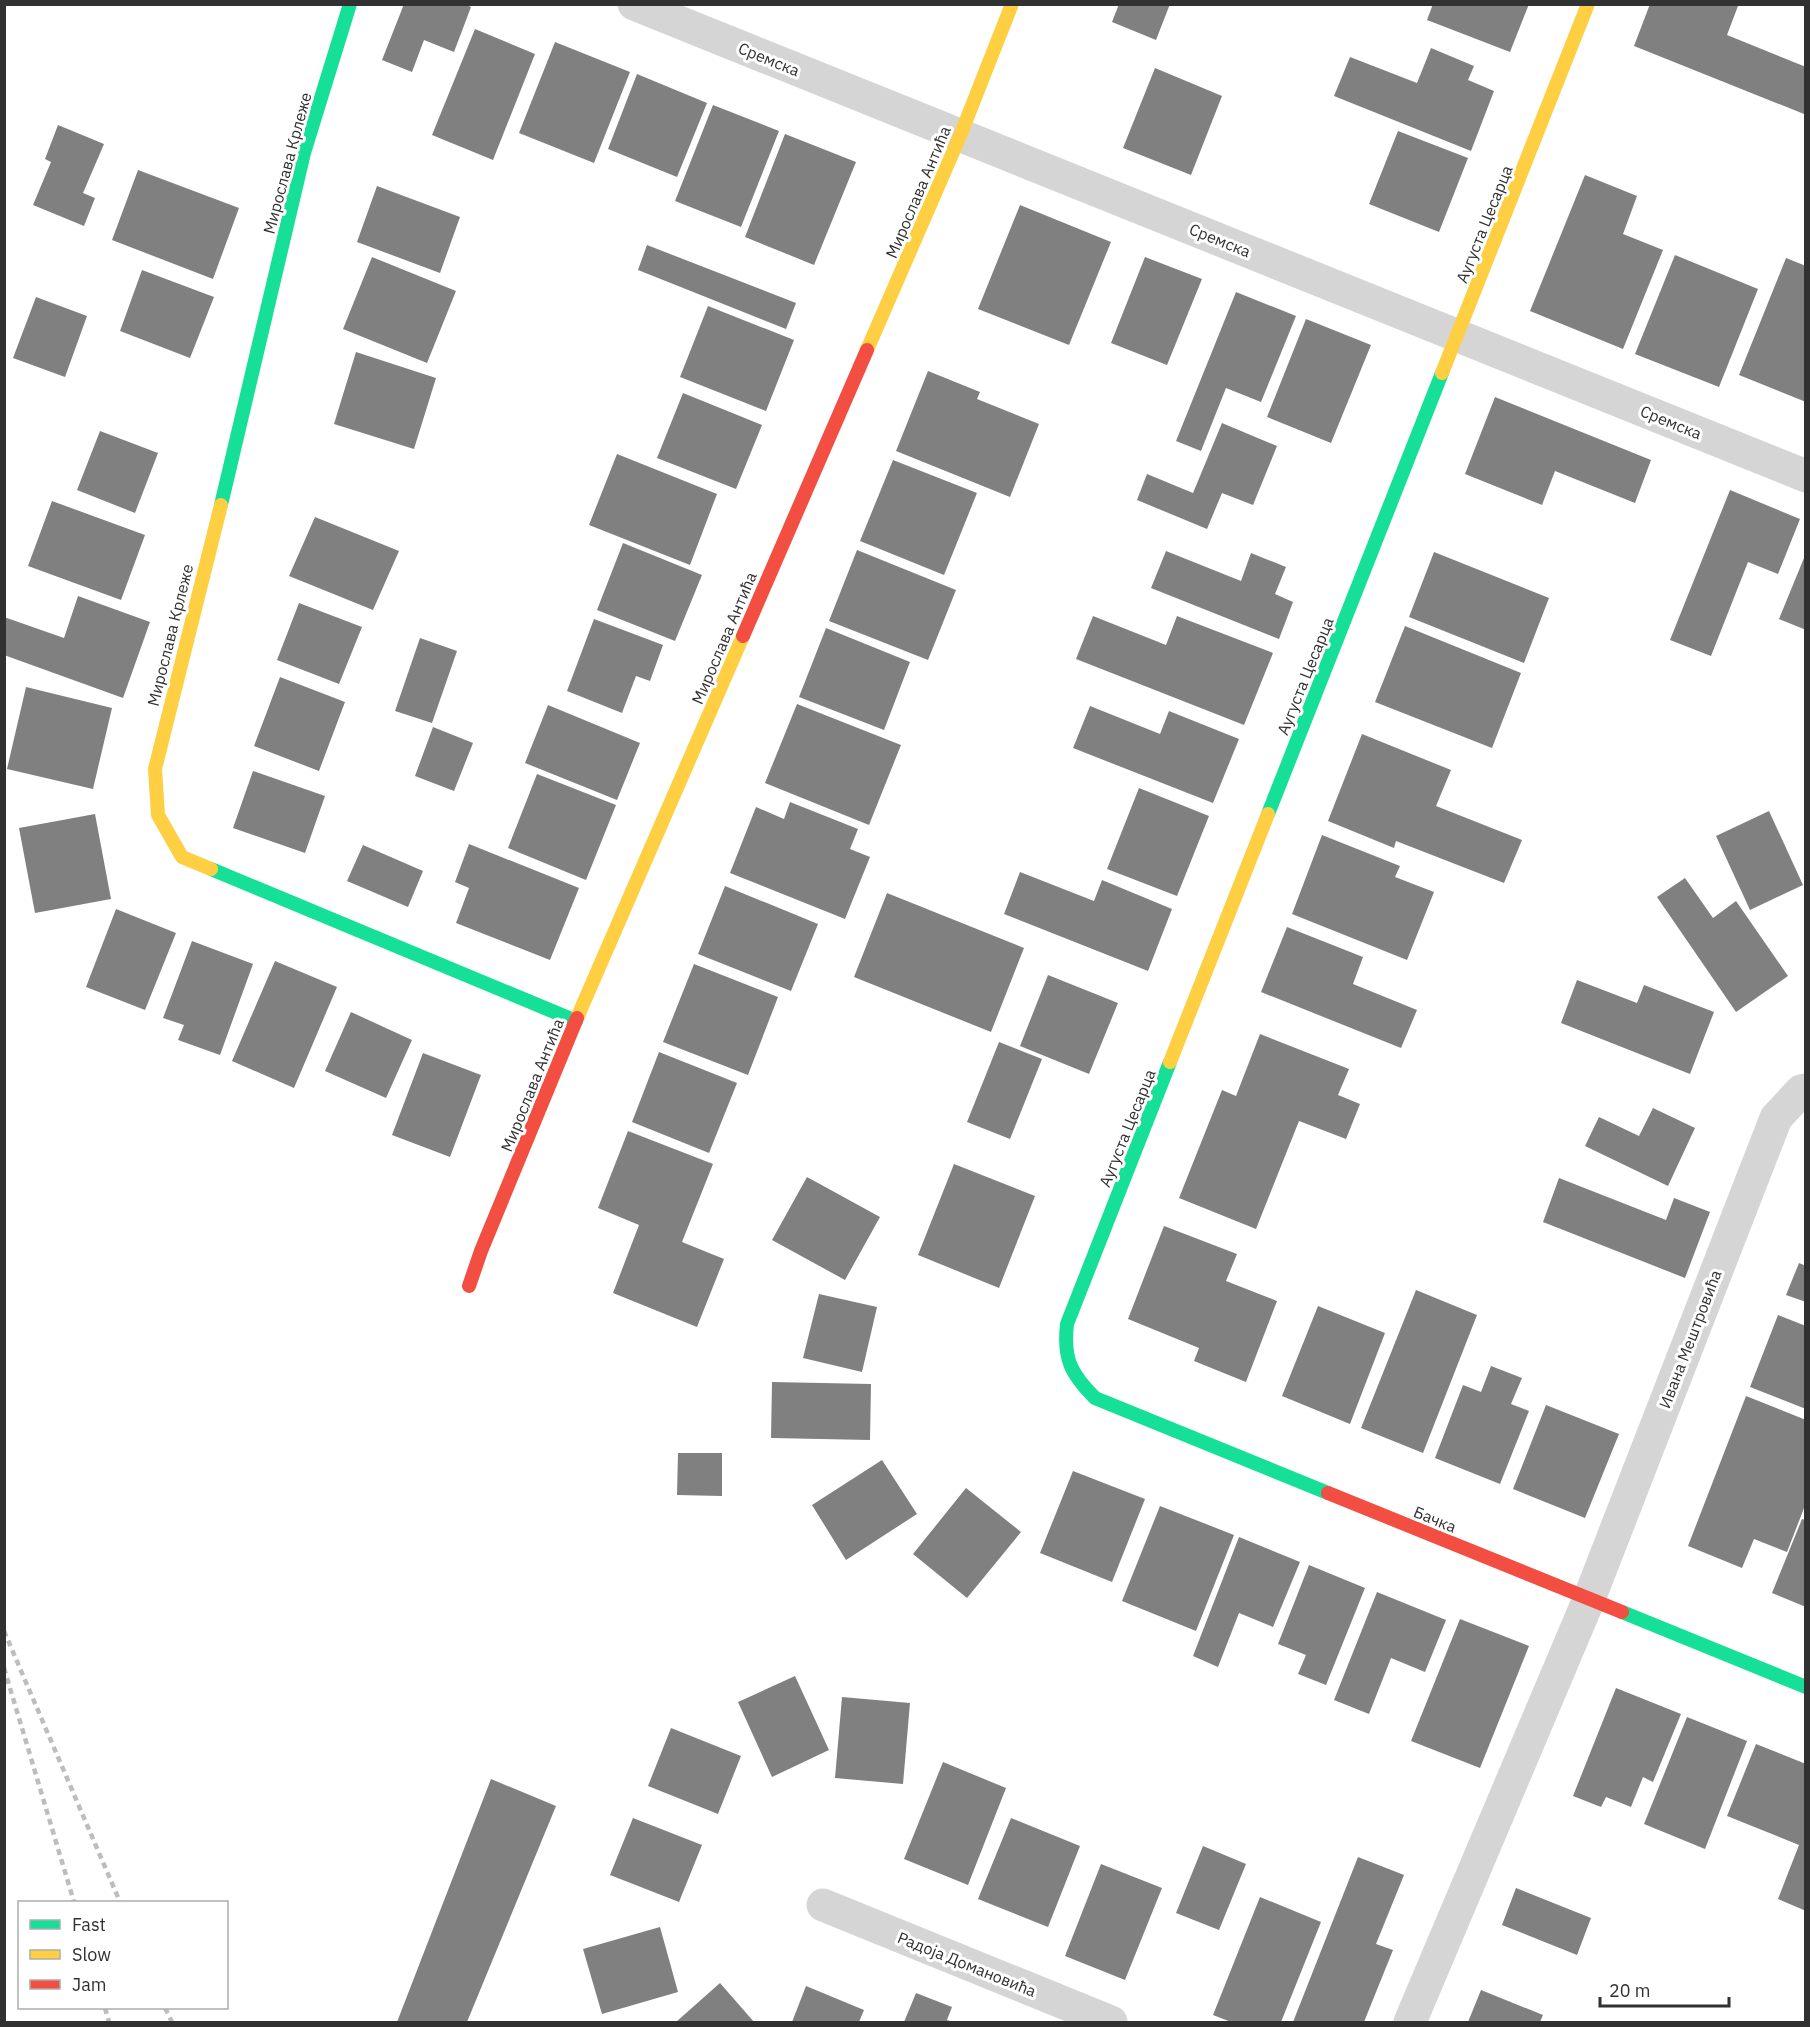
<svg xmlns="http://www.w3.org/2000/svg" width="1810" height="2027" font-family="'IBM Plex Sans',sans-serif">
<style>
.building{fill:#808080}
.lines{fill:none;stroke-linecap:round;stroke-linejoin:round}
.street{stroke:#d5d5d5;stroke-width:33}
.fast{stroke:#16e098;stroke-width:14}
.slow{stroke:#ffcf43;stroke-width:14}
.jam{stroke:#f24e42;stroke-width:14}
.rail{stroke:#bdbdbd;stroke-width:4.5;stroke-dasharray:6 4.5;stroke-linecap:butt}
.labels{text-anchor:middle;stroke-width:6;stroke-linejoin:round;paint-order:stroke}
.street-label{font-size:16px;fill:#313131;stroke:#fff}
</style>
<rect width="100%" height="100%" fill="#fff"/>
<!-- building -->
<path class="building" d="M404 4H464L471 7 454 52 424 40 412 72 382 60Z
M1119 4H1170L1156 40 1112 22Z
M1433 4H1529L1510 52 1427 20Z
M1650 4 1738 6 1727 35 1806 67V109L1804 114 1634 46Z
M475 29 535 54 493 160 432 135Z
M555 42 630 72 594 163 519 133Z
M1431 48 1474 66 1468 80 1494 91 1471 151 1334 96 1350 57 1417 83Z
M1155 68 1222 96 1191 175 1123 148Z
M637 74 707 103 677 177 608 149Z
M713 105 779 131 741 227 675 201Z
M58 125 104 144 83 193 95 198 84 226 33 205 51 162 45 159Z
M1398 131 1468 158 1439 232 1369 204Z
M785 134 856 162 814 265 745 237Z
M138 170 239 208 213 279 112 240Z
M1585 175 1637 196 1623 234 1663 250 1623 349 1530 311Z
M377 186 460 217 440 273 357 242Z
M1020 205 1111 242 1069 345 978 309Z
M647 245 796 303 786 329 638 270Z
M1675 255 1758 289 1719 387 1635 354Z
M372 257 456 291 427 363 343 329Z
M1145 257 1202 279 1167 365 1111 343Z
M1786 258 1806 266V402L1739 375Z
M142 270 214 297 190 358 120 331Z
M1236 292 1296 316 1261 402 1226 388 1201 451 1176 441Z
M36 297 87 316 65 377 13 358Z
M708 306 794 340 766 411 680 377Z
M1306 319 1371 345 1331 443 1267 417Z
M356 352 436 378 414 449 334 424Z
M928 371 980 392 977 399 1039 424 1010 497 896 451Z
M683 393 762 425 736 489 657 458Z
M1495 397 1651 460 1635 503 1555 471 1542 505 1465 474Z
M1222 423 1277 446 1253 505 1222 493 1207 529 1137 500 1147 474 1193 493Z
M100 431 158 453 135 513 77 490Z
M617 454 717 494 690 565 589 525Z
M893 460 977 493 944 575 860 541Z
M1730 490 1800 519 1778 574 1748 562 1711 656 1670 640Z
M52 501 145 535 121 600 28 566Z
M315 517 399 551 373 610 289 576Z
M623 543 702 575 675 641 597 610Z
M857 550 956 590 928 660 829 621Z
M1166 551 1241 581 1251 553 1286 567 1275 594 1293 602 1279 639 1151 588Z
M1434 552 1549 598 1524 663 1409 617Z
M1806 553V630L1779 619Z
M78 596 150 622 123 698 4 655V617L64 638Z
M299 603 362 627 339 684 277 660Z
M1093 616 1166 645 1177 616 1273 653 1244 725 1076 659Z
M594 619 663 645 650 681 636 676 622 713 567 691Z
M1405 626 1521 673 1492 748 1375 702Z
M826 628 910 662 884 730 799 697Z
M420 638 457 651 432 723 395 711Z
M280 677 345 702 319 771 254 746Z
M26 687 112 708 93 789 7 769Z
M797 704 901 745 869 825 765 783Z
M548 705 640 743 617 800 525 763Z
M1090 706 1160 734 1169 711 1239 739 1213 803 1073 748Z
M433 727 473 743 454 791 415 776Z
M1362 734 1451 770 1436 806 1522 840 1504 883 1396 841 1394 848 1328 821Z
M253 771 325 796 305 853 233 828Z
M537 774 616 805 586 880 508 848Z
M1139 788 1209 816 1177 896 1107 869Z
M790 802 858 829 850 849 870 857 845 919 730 873 756 807 784 819Z
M1769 811 1803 885 1750 910 1716 836Z
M95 814 111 899 35 913 19 828Z
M1322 835 1400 866 1395 877 1434 892 1407 960 1292 914Z
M469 844 579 888 550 960 456 923 469 888 455 882Z
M363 845 423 871 408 907 347 881Z
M1020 872 1094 901 1102 880 1172 909 1148 971 1004 914Z
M1685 878 1713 918 1736 901 1788 976 1736 1012 1657 897Z
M725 886 818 924 791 991 698 954Z
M887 893 1024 948 991 1032 854 977Z
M116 909 176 933 145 1010 86 987Z
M1287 927 1363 957 1353 984 1417 1010 1401 1048 1261 992Z
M192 941 253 964 220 1055 178 1040 184 1025 163 1018Z
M275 961 337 987 294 1088 232 1061Z
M694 964 778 997 748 1075 663 1042Z
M1048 975 1118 1003 1089 1074 1020 1046Z
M1577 980 1637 1003 1644 985 1714 1012 1690 1074 1561 1023Z
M351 1012 412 1040 386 1098 325 1071Z
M1260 1034 1349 1069 1338 1095 1360 1104 1346 1139 1299 1121 1256 1229 1179 1198 1222 1090 1236 1096Z
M999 1042 1042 1059 1010 1139 967 1122Z
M659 1052 737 1083 709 1153 632 1122Z
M423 1053 481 1075 450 1157 392 1135Z
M1653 1108 1695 1128 1668 1186 1585 1146 1599 1117 1639 1136Z
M628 1131 713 1164 682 1242 724 1259 697 1327 613 1293 639 1225 598 1208Z
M954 1164 1035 1196 999 1288 918 1255Z
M807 1177 880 1217 845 1280 772 1240Z
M1559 1178 1666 1220 1674 1198 1710 1212 1685 1278 1543 1222Z
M1164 1226 1237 1254 1226 1281 1277 1301 1246 1382 1194 1361 1199 1348 1128 1319Z
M1799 1263 1806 1266V1302L1786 1295Z
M1416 1290 1477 1315 1423 1453 1361 1428Z
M819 1294 877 1307 862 1372 803 1358Z
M1318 1306 1385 1333 1350 1424 1282 1396Z
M1778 1315 1806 1326V1409L1750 1387Z
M1491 1366 1522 1378 1511 1404 1529 1411 1500 1484 1435 1458 1463 1385 1481 1392Z
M772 1382 871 1384 870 1440 771 1438Z
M1746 1396 1806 1420V1503L1787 1552 1754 1539 1742 1568 1688 1546Z
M1546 1405 1619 1434 1585 1518 1513 1489Z
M678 1453H722V1496L677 1495Z
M882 1460 917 1514 846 1560 812 1505Z
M1073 1471 1145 1499 1112 1582 1040 1553Z
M966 1488 1021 1532 967 1598 913 1554Z
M1160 1506 1234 1535 1196 1631 1122 1601Z
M1802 1519 1806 1520V1607L1772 1593Z
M1239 1537 1300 1562 1273 1627 1239 1613 1218 1667 1193 1656Z
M1309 1565 1365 1588 1326 1685 1298 1674 1306 1655 1278 1644Z
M1377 1592 1446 1620 1425 1672 1391 1658 1369 1714 1334 1700Z
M1460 1619 1529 1646 1480 1768 1411 1741Z
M795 1676 829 1750 772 1777 738 1702Z
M1616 1688 1681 1714 1653 1782 1643 1777 1631 1807 1606 1797 1601 1807 1573 1796Z
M842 1697 910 1703 903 1784 835 1778Z
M1687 1717 1747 1741 1705 1849 1644 1824Z
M671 1728 741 1756 718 1814 648 1786Z
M1756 1744 1806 1764V1911L1778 1899 1799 1845 1727 1816Z
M943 1762 1006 1788 968 1885 904 1859Z
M491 1779 556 1806 467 2022H397Z
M633 1818 702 1845 679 1902 610 1875Z
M1011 1818 1080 1846 1048 1927 978 1899Z
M1203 1846 1246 1864 1219 1930 1176 1913Z
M1358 1857 1404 1875 1376 1944 1393 1950 1364 2022H1293Z
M1101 1864 1162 1888 1125 1980 1065 1956Z
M1516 1888 1591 1918 1577 1955 1502 1925Z
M1260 1897 1321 1922 1281 2022H1231L1213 2015Z
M660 1927 678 1992 602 2014 583 1949Z
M720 1983 754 2022H676Z
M806 1986 864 2010 859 2022H792Z
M1481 1990 1543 2015 1540 2022H1468Z
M916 1993 952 2007 947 2020 953 2022H904Z"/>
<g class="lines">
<!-- street -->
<path class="street" d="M634 4 1806 476
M823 1905 1111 2022
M1410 2022 1589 1599 1776 1118 1801 1091 1806 1090"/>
<!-- fast -->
<path class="fast" d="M221 505 304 153 350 4
M1268 814 1442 373
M211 869 576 1021
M1170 1062 1067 1324C1063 1359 1071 1374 1095 1398L1328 1493
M1622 1612 1806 1687"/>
<!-- slow -->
<path class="slow" d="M867 350 960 136 1012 4
M1442 373 1588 4
M211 869 182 857 158 815 155 769 221 505
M577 1018 743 636
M1170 1062 1268 814"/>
<!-- jam -->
<path class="jam" d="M743 636 867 350
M469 1286 481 1251 577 1018
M1328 1493 1622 1612"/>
<!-- rail -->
<path class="rail" d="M4 1631 120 1902
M4 1668 74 1902
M105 2008 109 2022
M165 2008 172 2022"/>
</g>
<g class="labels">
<!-- street labels -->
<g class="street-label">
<text transform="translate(769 59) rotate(22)" y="6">Сремска</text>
<text transform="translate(287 163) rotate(-75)" y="6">Мирослава Крлеже</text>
<text transform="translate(918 192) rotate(-67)" y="6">Мирослава Антића</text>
<text transform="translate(1484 224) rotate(-68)" y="6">Аугуста Цесарца</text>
<text transform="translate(1220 240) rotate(22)" y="6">Сремска</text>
<text transform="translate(1671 422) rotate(22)" y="6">Сремска</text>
<text transform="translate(170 635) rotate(-76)" y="6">Мирослава Крлеже</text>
<text transform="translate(724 638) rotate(-67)" y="6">Мирослава Антића</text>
<text transform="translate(1305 676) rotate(-68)" y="6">Аугуста Цесарца</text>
<text transform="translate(532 1085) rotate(-68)" y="6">Мирослава Антића</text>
<text transform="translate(1127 1128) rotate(-68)" y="6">Аугуста Цесарца</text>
<text transform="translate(1690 1339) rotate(-69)" y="6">Ивана Мештровића</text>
<text transform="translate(1435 1519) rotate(22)" y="6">Бачка</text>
<text transform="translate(967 1964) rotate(22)" y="6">Радоја Домановића</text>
</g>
</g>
<!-- border -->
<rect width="1810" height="2027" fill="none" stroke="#313131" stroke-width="12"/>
<!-- legend -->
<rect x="18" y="1901" width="210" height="108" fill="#ffffff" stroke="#adadad" stroke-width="1.5"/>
<rect x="30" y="1920" width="30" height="9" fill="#16e098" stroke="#adadad" stroke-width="1.5"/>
<text x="72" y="1931" font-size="18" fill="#313131">Fast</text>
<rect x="30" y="1950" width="30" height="9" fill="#ffcf43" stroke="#adadad" stroke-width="1.5"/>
<text x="72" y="1961" font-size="18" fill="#313131">Slow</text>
<rect x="30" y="1980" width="30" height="9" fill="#f24e42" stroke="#adadad" stroke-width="1.5"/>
<text x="72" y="1991" font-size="18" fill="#313131">Jam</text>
<!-- scale -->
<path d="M1600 1997v9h129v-9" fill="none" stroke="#313131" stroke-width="3"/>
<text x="1609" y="1997" font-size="18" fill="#313131" stroke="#ffffff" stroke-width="4.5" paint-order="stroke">20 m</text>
</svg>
